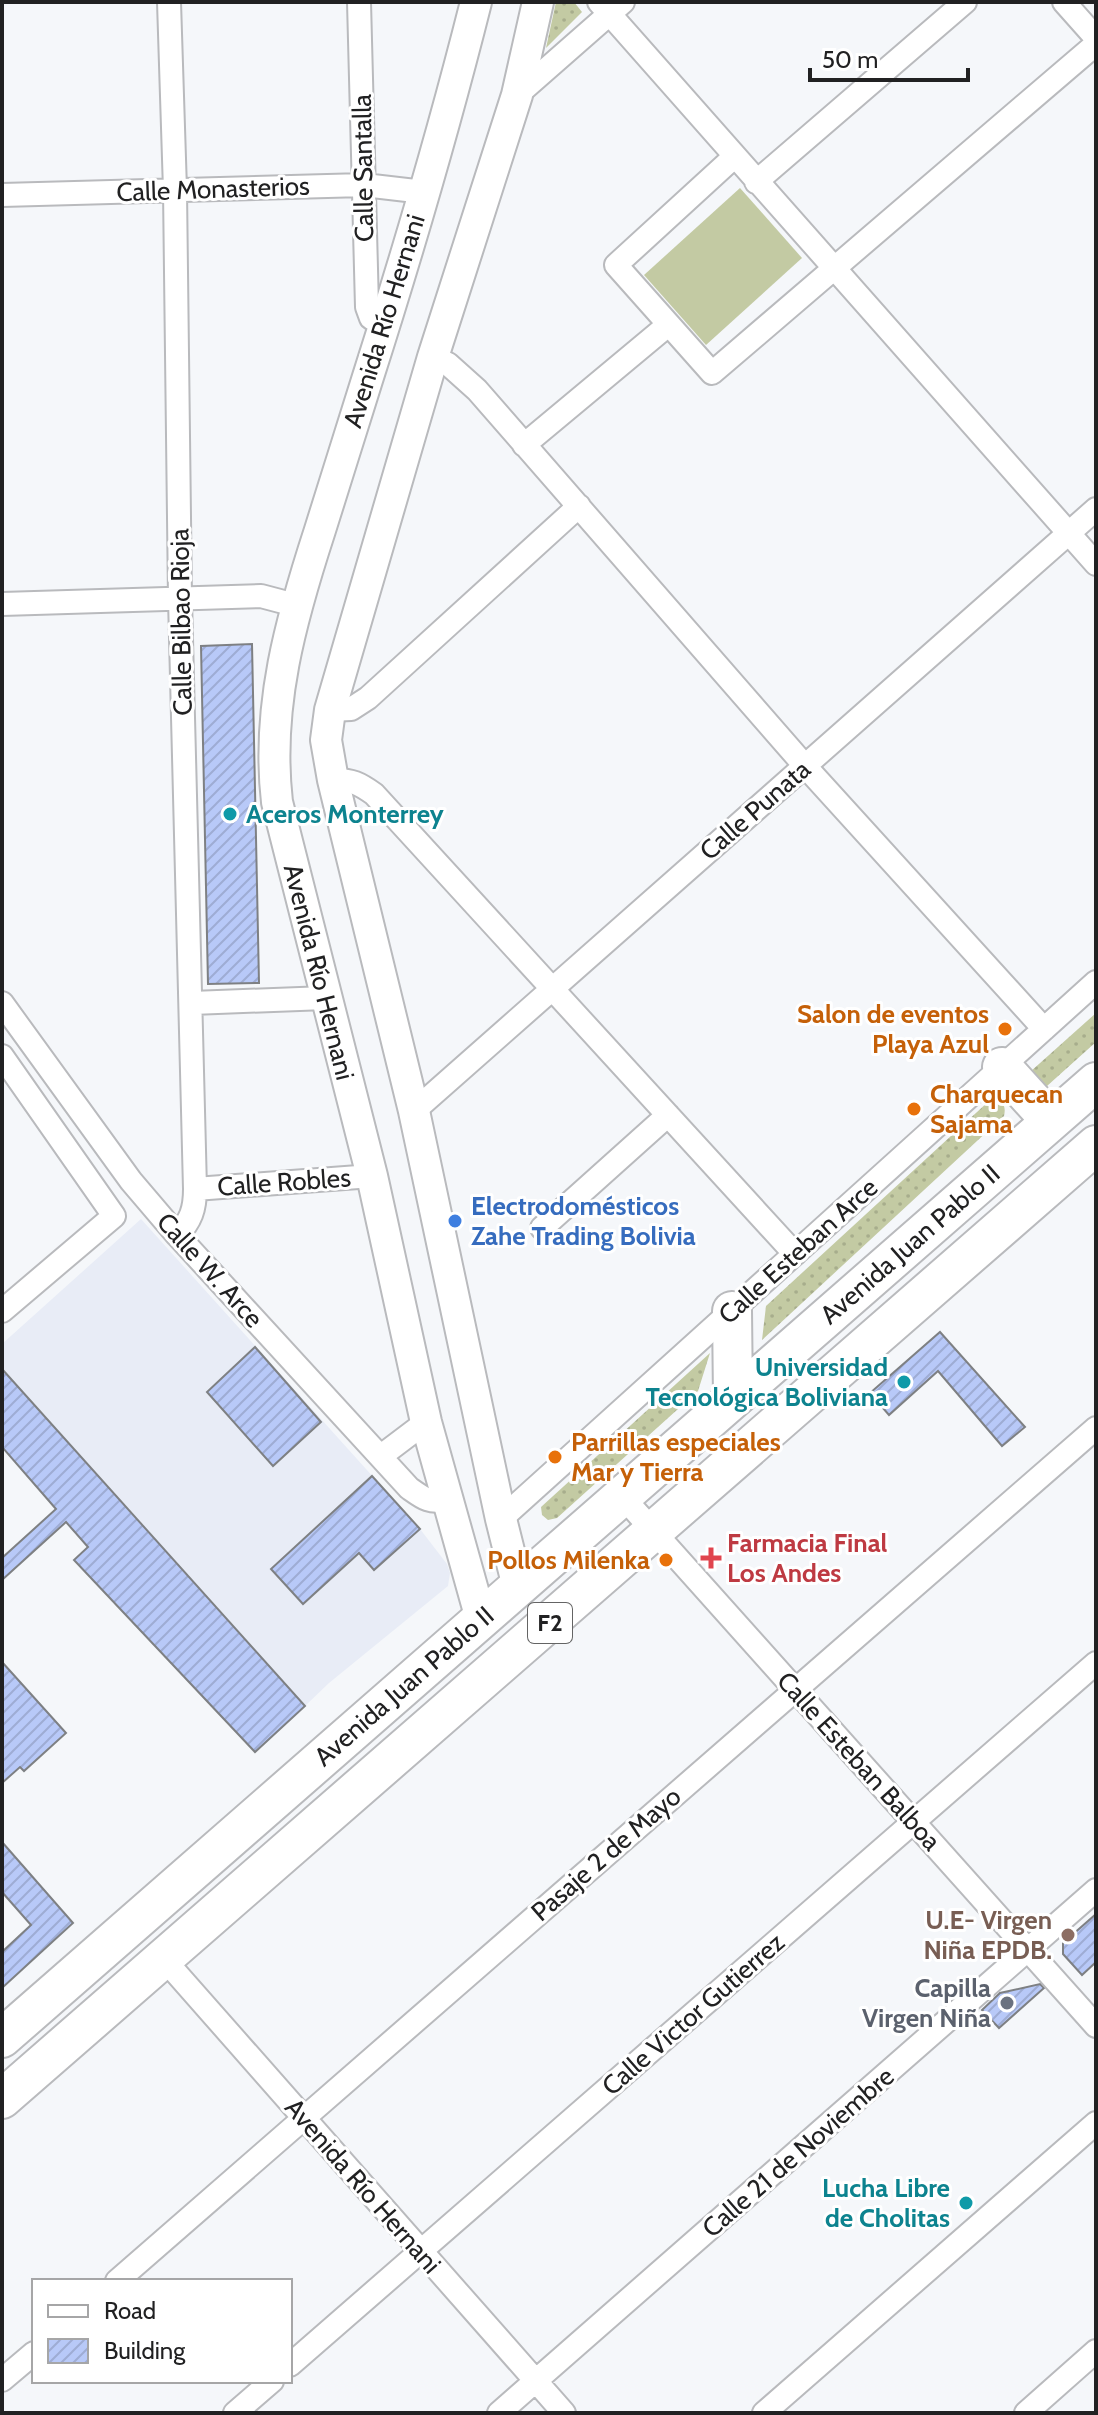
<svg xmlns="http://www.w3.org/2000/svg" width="1098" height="2415" font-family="Cabin,sans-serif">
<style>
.built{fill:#e8ecf6}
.grass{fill:url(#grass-dots)}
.pitch{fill:#c3caa3}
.building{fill:url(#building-hatch);stroke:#7e8083;stroke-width:2}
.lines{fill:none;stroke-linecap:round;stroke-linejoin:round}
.street-casing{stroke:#b9babd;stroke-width:26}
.secondary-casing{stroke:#b9babd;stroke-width:34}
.highway-casing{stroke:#b9babd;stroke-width:42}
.street{stroke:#fff;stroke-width:22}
.secondary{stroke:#fff;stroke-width:30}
.highway{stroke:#fff;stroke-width:38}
.culture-dot{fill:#0f9aa8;stroke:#fff;stroke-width:3}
.food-dot{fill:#e8710a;stroke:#fff;stroke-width:3}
.shop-dot{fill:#3f7fe0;stroke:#fff;stroke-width:3}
.health-dot{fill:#e0444e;stroke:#fff;stroke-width:3}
.education-dot{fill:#8d6e63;stroke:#fff;stroke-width:3}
.worship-dot{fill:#6b7280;stroke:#fff;stroke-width:3}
.labels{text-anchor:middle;stroke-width:6;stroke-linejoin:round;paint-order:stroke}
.shield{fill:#fff;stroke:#646464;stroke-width:2}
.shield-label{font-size:24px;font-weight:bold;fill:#212122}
.street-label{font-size:26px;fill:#212122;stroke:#fff}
.culture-label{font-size:26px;font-weight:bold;fill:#0d838f;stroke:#fff;text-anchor:end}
.food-label{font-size:26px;font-weight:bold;fill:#c56008;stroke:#fff;text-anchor:end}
.shop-label{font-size:26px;font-weight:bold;fill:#366cbe;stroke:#fff;text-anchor:start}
.health-label{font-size:26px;font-weight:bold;fill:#be3a42;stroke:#fff;text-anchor:start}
.education-label{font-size:26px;font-weight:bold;fill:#785e54;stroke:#fff;text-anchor:end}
.worship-label{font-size:26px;font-weight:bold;fill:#5b616d;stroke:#fff;text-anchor:end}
</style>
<defs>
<pattern id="grass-dots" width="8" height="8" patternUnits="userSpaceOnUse" patternTransform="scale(2)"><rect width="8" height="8" fill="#c3caa3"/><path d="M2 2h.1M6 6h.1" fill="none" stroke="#a7ad8c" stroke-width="1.8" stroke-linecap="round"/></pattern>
<pattern id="building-hatch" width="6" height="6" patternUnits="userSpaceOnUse" patternTransform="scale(2)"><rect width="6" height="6" fill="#b8c9f8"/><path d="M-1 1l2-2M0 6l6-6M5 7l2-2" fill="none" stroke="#9eacd4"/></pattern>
</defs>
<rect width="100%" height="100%" fill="#f5f7fa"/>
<!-- built -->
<path class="built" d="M141 1219 420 1529 447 1564 450 1573 448 1586 329 1683 280 1730 2 1425V1344Z"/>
<!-- grass -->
<path class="grass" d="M556 2H574L582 12 546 48Z
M1096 1013V1042L1047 1086H1039L1030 1072Z
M996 1099C1004 1103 1006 1107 1004 1116L762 1340 766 1306 989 1101Z
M710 1353 698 1391 557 1518 548 1520 542 1515 541 1507Z"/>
<!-- pitch -->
<path class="pitch" d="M740 188 802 258 706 345 644 275Z"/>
<!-- building -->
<path class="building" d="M252 644 259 983 208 984 201 646Z
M940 1332 1025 1427 1002 1446 938 1371 889 1415 870 1393Z
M255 1347 321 1422 273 1466 207 1392Z
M2 1369 305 1706 255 1752 74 1560 88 1547 66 1522 2 1580V1558L56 1509 2 1447Z
M372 1476 420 1529 374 1570 359 1553 303 1604 271 1569Z
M2 1662 66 1733 24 1771 20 1767 2 1783Z
M2 1842 73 1923 2 1988V1952L31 1925 2 1892Z
M1096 1914V1962L1082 1975 1063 1954V1943Z
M1040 1984 1044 1988 999 2028 982 2010 1000 1993Z"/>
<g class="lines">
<!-- street casing -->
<g class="street-casing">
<path id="street" d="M169 2 175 190 180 599 195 1189C195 1209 191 1221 177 1235
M359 2 367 307 371 318 385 325
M599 2 1096 564
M1064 2 1096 38
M517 95 623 2
M734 157 616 265 712 373 1096 44
M756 182 965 2
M2 195 364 185 424 192
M433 357 448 364 477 390 805 766 1044 1029
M524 445 668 325
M2 604 261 596 295 605
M330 710 351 709 368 698 579 506
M333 780C351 779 360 784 374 794L795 1254
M2 1003 131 1181 177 1235 409 1488C423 1498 430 1504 447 1499
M192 1003 326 998
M2 1056 114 1216 2 1311
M414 1111 1096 509
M195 1189 372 1176
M542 1228 668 1115
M381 1456 426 1422
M622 1496 1096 2026
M501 1519 1096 982
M163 1958 564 2413
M117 2281 1096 1428
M290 2365 1096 1663
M2 2380 34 2353
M235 2413 272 2381
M499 2413 1096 1890
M764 2413 1096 2123
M1026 2413 1096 2351"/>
</g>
<!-- secondary casing -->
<g class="secondary-casing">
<path id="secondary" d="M476 2C444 129 407 255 367 380 351 430 336 480 320 530 291 619 266 707 277 802L372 1176 426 1422 481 1619
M518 1587 501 1519 414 1111 333 780 326 740 330 710 433 357 517 95 538 2"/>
</g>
<!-- highway casing -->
<g class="highway-casing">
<path id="highway" d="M1002 1067 1051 1121
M732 1311 733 1398
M2 2038 1096 1082
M2 2099 1096 1145"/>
</g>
<!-- street -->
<use href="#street" class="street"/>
<!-- secondary -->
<use href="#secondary" class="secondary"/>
<!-- highway -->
<use href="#highway" class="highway"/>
</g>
<!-- markers -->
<g class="culture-dot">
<circle cx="230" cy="814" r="8"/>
<circle cx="904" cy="1382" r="8"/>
<circle cx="966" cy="2203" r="8"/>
</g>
<g class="food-dot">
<circle cx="1005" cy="1029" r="8"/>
<circle cx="914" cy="1109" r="8"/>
<circle cx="555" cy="1457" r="8"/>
<circle cx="666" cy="1560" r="8"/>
</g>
<circle class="shop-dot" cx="455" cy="1221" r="8"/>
<path class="health-dot" d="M707 1546h8v8h8v8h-8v8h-8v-8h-8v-8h8z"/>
<circle class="education-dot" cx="1068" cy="1935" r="8"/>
<circle class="worship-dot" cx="1007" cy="2003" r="8"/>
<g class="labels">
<!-- shield labels -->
<rect class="shield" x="528" y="1603" width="44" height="40" rx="6"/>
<g class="shield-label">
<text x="550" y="1631">F2</text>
</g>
<!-- street labels -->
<g class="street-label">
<text transform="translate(363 168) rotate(-91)" y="9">Calle Santalla</text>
<text transform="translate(213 189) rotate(-2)" y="9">Calle Monasterios</text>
<text transform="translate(384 321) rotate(-73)" y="9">Avenida Río Hernani</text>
<text transform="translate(181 622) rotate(-91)" y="9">Calle Bilbao Rioja</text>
<text transform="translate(755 810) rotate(-41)" y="9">Calle Punata</text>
<text transform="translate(319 972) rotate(76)" y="9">Avenida Río Hernani</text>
<text transform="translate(284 1182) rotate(-4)" y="9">Calle Robles</text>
<text transform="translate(910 1244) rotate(-41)" y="9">Avenida Juan Pablo II</text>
<text transform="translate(798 1251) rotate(-42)" y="9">Calle Esteban Arce</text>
<text transform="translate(210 1270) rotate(48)" y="9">Calle W. Arce</text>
<text transform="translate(404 1686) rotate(-41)" y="9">Avenida Juan Pablo II</text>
<text transform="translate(859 1761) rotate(48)" y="9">Calle Esteban Balboa</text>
<text transform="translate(606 1854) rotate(-41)" y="9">Pasaje 2 de Mayo</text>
<text transform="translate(693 2014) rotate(-41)" y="9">Calle Victor Gutierrez</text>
<text transform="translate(798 2152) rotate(-41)" y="9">Calle 21 de Noviembre</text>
<text transform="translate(363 2186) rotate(49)" y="9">Avenida Río Hernani</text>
</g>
<!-- culture labels -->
<g class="culture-label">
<text x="246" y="823" text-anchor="start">Aceros Monterrey</text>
<text x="888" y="1376">Universidad<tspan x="888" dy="30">Tecnológica Boliviana</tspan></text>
<text x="950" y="2197">Lucha Libre<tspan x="950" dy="30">de Cholitas</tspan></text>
</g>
<!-- food labels -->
<g class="food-label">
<text x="989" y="1023">Salon de eventos<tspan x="989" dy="30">Playa Azul</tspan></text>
<text x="930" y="1103" text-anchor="start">Charquecan<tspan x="930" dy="30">Sajama</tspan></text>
<text x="571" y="1451" text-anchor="start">Parrillas especiales<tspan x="571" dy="30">Mar y Tierra</tspan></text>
<text x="650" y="1569">Pollos Milenka</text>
</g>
<!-- shop labels -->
<g class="shop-label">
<text x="471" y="1215">Electrodomésticos<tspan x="471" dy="30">Zahe Trading Bolivia</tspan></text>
</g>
<!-- health labels -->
<g class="health-label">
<text x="727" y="1552">Farmacia Final<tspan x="727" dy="30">Los Andes</tspan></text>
</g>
<!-- education labels -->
<g class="education-label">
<text x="1052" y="1929">U.E- Virgen<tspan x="1052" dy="30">Niña EPDB.</tspan></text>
</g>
<!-- worship labels -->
<g class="worship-label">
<text x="991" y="1997">Capilla<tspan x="991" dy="30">Virgen Niña</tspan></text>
</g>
</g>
<!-- border -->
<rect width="1098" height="2415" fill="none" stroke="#212122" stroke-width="8"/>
<!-- legend -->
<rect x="32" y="2279" width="260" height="104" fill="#ffffff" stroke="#a6a6a7" stroke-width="2"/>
<rect x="48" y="2305" width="40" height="12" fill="#ffffff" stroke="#a6a6a7" stroke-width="2"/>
<text x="104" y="2319" font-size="24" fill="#212122">Road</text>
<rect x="48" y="2339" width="40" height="24" fill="url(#building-hatch)" stroke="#a6a6a7" stroke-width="2"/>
<text x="104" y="2359" font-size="24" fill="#212122">Building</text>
<!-- scale -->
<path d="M810 68v12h158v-12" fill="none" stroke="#212122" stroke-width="4"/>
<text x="822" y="68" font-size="24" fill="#212122" stroke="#ffffff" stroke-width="6" paint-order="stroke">50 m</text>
</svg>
